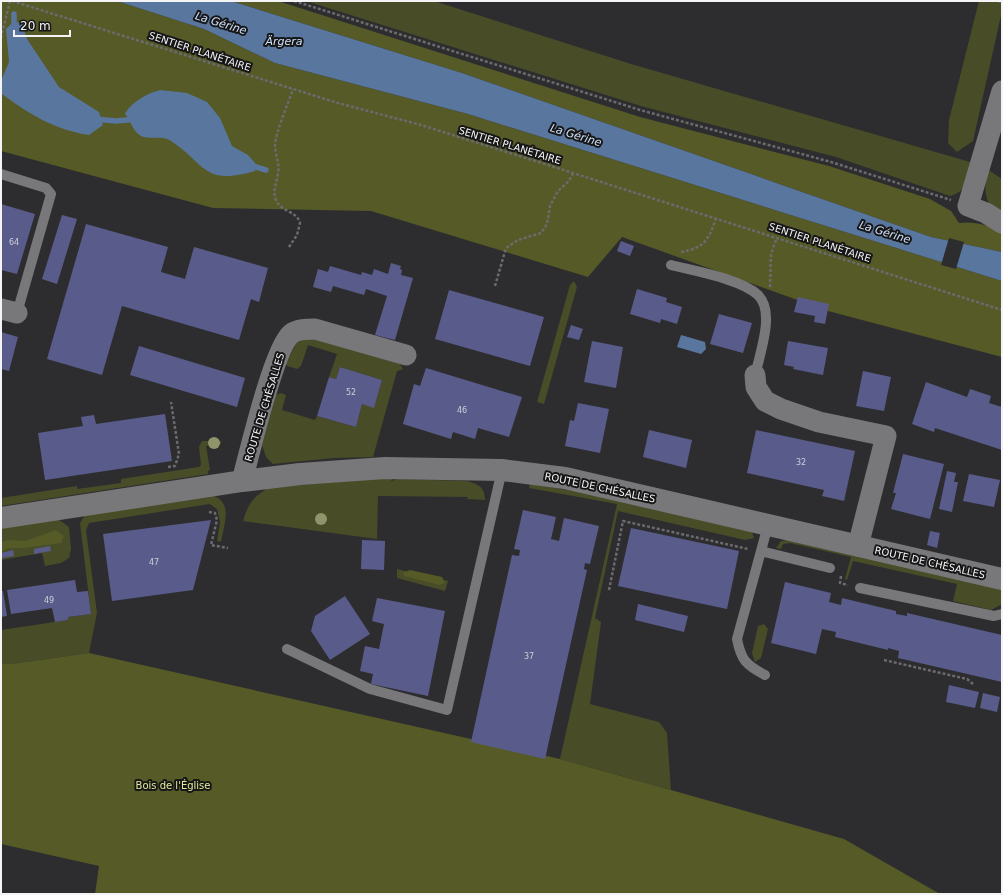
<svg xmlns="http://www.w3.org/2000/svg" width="1003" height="895" font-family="'DejaVu Sans',sans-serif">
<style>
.green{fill:#484c27}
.forest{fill:#555a26}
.water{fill:#59769f}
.pier{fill:#2d2d30}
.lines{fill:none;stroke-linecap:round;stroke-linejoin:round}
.stream{stroke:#59769f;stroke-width:5.5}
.building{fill:#595c8a}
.path{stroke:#6b6b6e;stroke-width:2.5;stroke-dasharray:3 2;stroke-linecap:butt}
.lane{stroke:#78787b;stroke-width:10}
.street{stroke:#78787b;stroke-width:21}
.secondary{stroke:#78787b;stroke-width:22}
.tree{fill:#8f946a}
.labels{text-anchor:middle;stroke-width:4;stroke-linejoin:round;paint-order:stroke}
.number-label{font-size:8px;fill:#cdcedb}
.street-label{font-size:10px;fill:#f4f4f6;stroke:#161617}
.park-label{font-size:10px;fill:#e0e999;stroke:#161617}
.water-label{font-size:11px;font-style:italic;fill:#cee0fa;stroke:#161617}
</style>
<rect width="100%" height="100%" fill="#2d2d30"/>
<!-- green -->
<path class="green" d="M306 1H434L631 64 977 164C971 177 965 193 950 196L836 157 641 106Z
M979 1H1002V11L973 141 957 152 948 143 949 120Z
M987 169 1002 179V217C983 207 984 187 987 169Z
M574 281 577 287 544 404 537 402 570 285Z
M309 339 323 341 400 364 403 369 397 371 373 457 334 458 273 464 266 457 262 445 276 395 281 393 286 395 282 410 315 420 317 416 356 427 362 404 374 407 382 380 340 367 336 379 329 377 337 354 308 345 301 366 297 369 287 366 286 363 297 342Z
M202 441H221V444L206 446 210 470 208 471V474L1 506V498L77 486V489L121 483V479L199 467 201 465 199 447Z
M392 478 391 481 399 479 467 481C478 484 485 487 485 500L467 499 468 497 378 496 377 539 243 521C249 502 253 497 270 487Z
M530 484 575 491 752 532 754 538 745 540 618 511 595 618 601 622 590 704 659 722 667 733 671 790 560 759 617 504 529 488Z
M211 495C234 501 224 524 221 542L217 541 220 522 217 509 210 504 89 523 86 530 97 613 89 653 11 664H1V630L68 620V617L91 614 80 523 85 515Z
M58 519 69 527 71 549 69 558 61 563 45 566 42 553 1 560V527Z
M788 540 1002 587V604L991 610 953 601 957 584 853 561 847 580 845 579 851 557 790 543 783 544 781 549 776 548 781 541Z
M397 569 448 581 445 591 397 578Z
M764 624 768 629 761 658 755 662 752 653 758 626Z"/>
<!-- forest -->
<path class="forest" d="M1 1H117L204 29 275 63 468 114 1002 281V357L828 311 622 237 588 277 371 211 213 208 1 151Z
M231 1H278L640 117 829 166 930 199 951 211 959 223C975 221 987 225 1002 231V252L931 237 462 73Z
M56 530 64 536 61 543 24 548H9L1 552V542L8 540 25 541Z
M410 570 442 577 445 583 439 585 404 576 403 573Z
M89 653 560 759 671 790 844 839 940 894H95L99 866 1 844V664H11Z"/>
<!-- water -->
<path class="water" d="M117 1H231L462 73 931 237 1002 252V281L468 114 275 63 204 29Z
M14 21 22 24 27 39 59 87 99 112 103 125 89 135C55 130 29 114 2 94L1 81 9 62 6 29Z
M160 90 187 93 207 102 220 118 232 146 248 155 257 165 255 171C203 186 207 165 171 141 163 135 150 140 141 136 132 131 131 120 125 114 131 102 148 93 160 90Z
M681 335 705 342 706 349 701 354 677 347Z"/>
<!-- pier -->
<path class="pier" d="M949 238 964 242 956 269 941 265Z"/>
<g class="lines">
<!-- stream -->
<path class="stream" d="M14 28V14
M95 119 116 121 138 119
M249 165 266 170"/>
</g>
<!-- building -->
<path class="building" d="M1 204 35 214 17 274 1 270Z
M62 215 77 219 57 284 42 279Z
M86 224 168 247 161 272 185 279 194 247 268 268 259 302 251 299 239 340 122 306 102 375 47 359Z
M621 241 634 246 630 256 617 251Z
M391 263 401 266 400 269 402 270 401 275 413 278 395 340 375 335 387 296 366 289 364 295 333 286 331 292 313 287 318 269 328 272 330 266 361 275 362 272 372 275 374 269 388 274Z
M637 289 667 298 666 302 682 307 677 324 661 319 660 323 630 314Z
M449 290 544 317 530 366 435 339Z
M798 297 829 304 825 324 814 322 815 316 794 312Z
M719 314 752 323 743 353 710 344Z
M571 325 583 329 579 340 567 337Z
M1 332 18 337 9 371 1 369Z
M592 341 623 347 616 388 584 382Z
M788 341 828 348 823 375 793 369 794 367 784 365Z
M139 346 245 378 237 407 130 375Z
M340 367 382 380 374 408 362 404 356 427 317 416 329 377 336 379Z
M426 368 522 397 509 437 478 428 475 439 453 432 451 439 403 424 414 384 420 386Z
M863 371 891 377 884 411 856 406Z
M926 382 967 397 970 389 991 396 989 403 1002 407V450L935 428 934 432 912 424Z
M578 403 609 409 600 453 565 446 570 420 574 421Z
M165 414 172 461 45 480 38 433 83 426 81 417 94 415 96 424Z
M649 430 692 440 686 468 643 457Z
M756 430 855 451 844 501 822 496 824 490 747 473Z
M903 454 944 464 930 519 891 509 896 493H893Z
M947 471 956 473 954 482H958L952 512 939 509Z
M969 474 1000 480 994 507 963 501Z
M523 510 556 517 551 539 559 541 564 518 599 526 590 564 585 563 584 569 587 570 545 759 471 742 512 555 519 556 520 550 514 549Z
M211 520 193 590 112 601 103 534Z
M631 528 739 551 727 609 618 586Z
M930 531 940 533 937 548 927 545Z
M362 540 385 541 384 570 361 569Z
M50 546 51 551 34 554V549Z
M13 550 14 556 1 558V553Z
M75 580 77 592 88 591 91 614 68 617V620L55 622 52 608 11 614 7 590Z
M785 582 831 593 829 602 841 605 842 598 896 611V614L907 616V613L1002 635V682L898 658 899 651 888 648V650L835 637 836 632 822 629 816 654 771 643Z
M1 591H3L7 616 1 617Z
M345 596 370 634 330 660 311 631 315 616Z
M377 598 445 611 428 696 371 684 373 674 360 671 365 646 379 649 384 624 372 621Z
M638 604 688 616 684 632 635 620Z
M949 685 979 692 975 708 946 702Z
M983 693 1000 697 997 712 980 708Z"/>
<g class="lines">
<!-- path -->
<path class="path" d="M12 1 338 103 421 125 573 173 1002 310
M294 1 640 110 831 162 951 200
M998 1 1002 2
M1 38 10 1
M289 247 297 235 300 223C297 211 281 212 276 200 272 190 277 183 278 173 280 164 275 155 275 145 276 131 288 104 293 89
M681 252C705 248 709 239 716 218
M495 286 506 248 518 240 541 233 547 224 550 206 558 191 569 181 573 173
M770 287 771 254 777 237
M168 467 175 466 179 454 171 402
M209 512 215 513 217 520 211 545 228 548
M841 576 840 583 848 585
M609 590 623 521 748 549
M884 660 967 679 973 684"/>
<!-- lane -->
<path class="lane" d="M1 174 46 188 51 194 17 313
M671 265C694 271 741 279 758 295 764 301 766 309 766 318 767 333 759 359 755 375
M761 551 768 525
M860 588 994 616 1002 614
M287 649 370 689 447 710 502 470
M765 675C746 665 741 660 737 639L761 551 830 568"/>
<!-- street -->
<path class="street" d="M1002 91 968 206 986 213 1002 223
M1 309 17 313
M755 375 756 387 765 401 781 409 819 422 886 436 858 546
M242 481C249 455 274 348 291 334 297 329 307 329 315 329L406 355"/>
<!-- secondary -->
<path class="secondary" d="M1 518 242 481 300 474 385 468 502 470 565 478 1002 579"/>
</g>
<!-- trees -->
<g class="tree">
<circle cx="214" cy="443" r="6"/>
<circle cx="321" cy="519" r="6"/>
</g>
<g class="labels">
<!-- number labels -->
<g class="number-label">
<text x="14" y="245">64</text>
<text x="351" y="395">52</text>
<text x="462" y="413">46</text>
<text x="801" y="465">32</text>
<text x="154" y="565">47</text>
<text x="49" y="603">49</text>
<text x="529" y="659">37</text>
</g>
<!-- street labels -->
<g class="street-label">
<text transform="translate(200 51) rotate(18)" y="4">SENTIER PLANÉTAIRE</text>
<text transform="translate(510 145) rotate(17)" y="4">SENTIER PLANÉTAIRE</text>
<text transform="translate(820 242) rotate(18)" y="4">SENTIER PLANÉTAIRE</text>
<text transform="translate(264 407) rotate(-73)" y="4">ROUTE DE CHÉSALLES</text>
<text transform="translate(600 487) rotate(12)" y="4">ROUTE DE CHÉSALLES</text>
<text transform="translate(930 562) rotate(13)" y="4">ROUTE DE CHÉSALLES</text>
</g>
<!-- park labels -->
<g class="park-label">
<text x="173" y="789">Bois de l'Église</text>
</g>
<!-- water labels -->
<g class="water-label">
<text transform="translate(221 23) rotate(17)" y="4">La Gérine</text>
<text x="284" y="45">Ärgera</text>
<text transform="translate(576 135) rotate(17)" y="4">La Gérine</text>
<text transform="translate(885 232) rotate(17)" y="4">La Gérine</text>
</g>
</g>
<!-- border -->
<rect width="1003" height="895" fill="none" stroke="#f4f4f6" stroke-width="4"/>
<!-- scale -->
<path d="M14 30v6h56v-6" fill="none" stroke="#f4f4f6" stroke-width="2"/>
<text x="20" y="30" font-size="12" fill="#f4f4f6" stroke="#161617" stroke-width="3" paint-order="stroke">20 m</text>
</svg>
